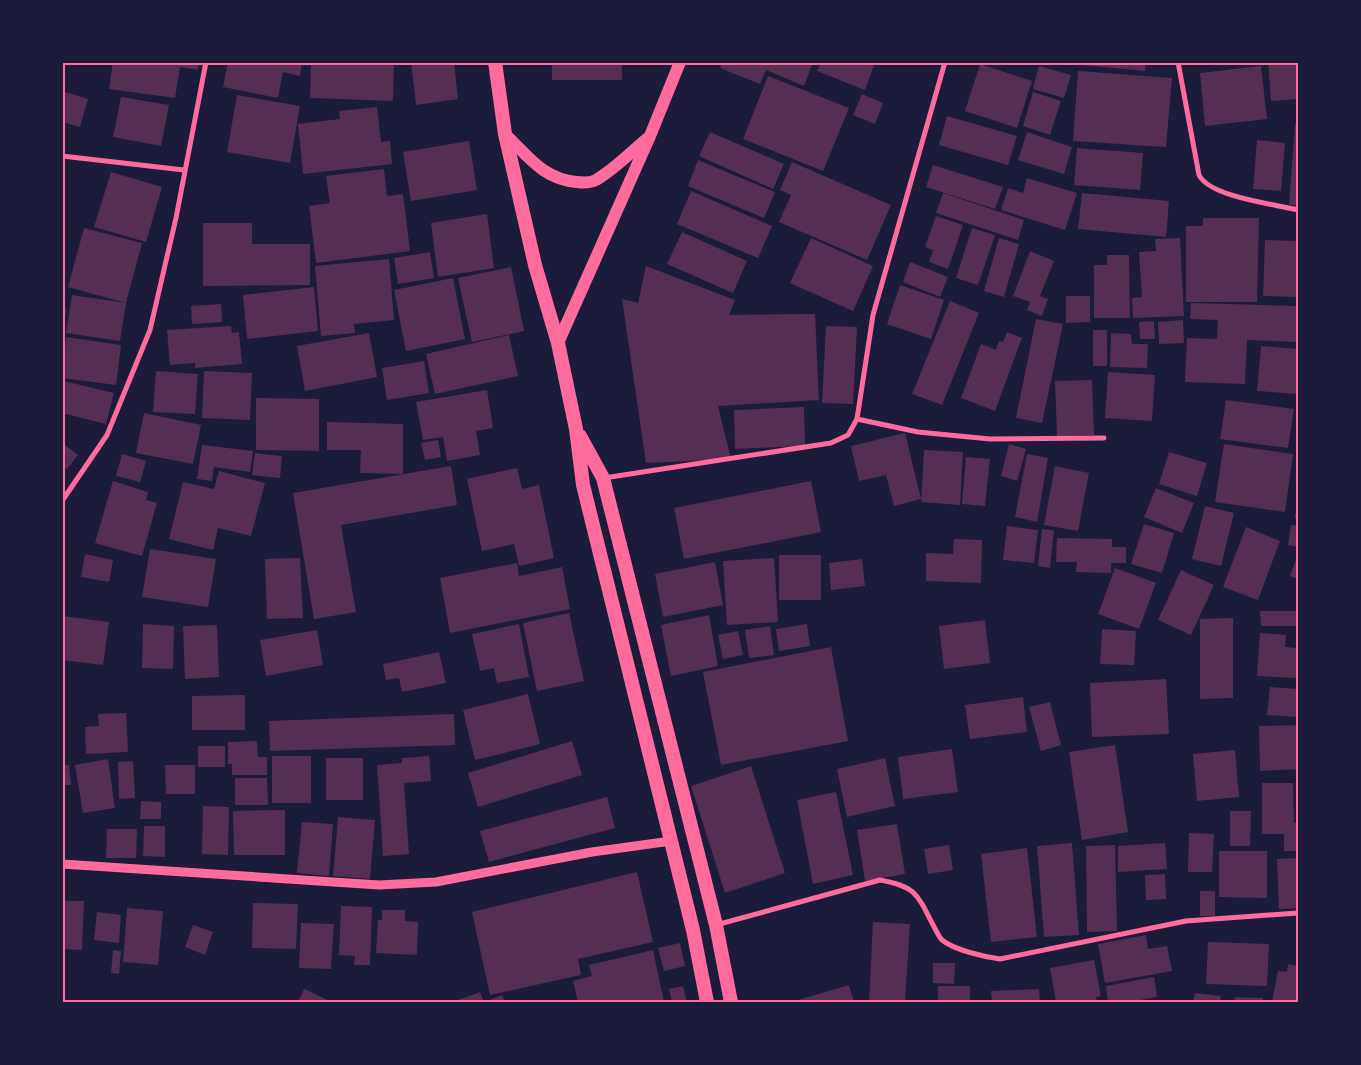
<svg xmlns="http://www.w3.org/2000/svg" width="1361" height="1065" font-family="Jost,sans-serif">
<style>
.building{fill:#542f53}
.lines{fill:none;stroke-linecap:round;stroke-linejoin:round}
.minor{stroke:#ff6b9d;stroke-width:5}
.tertiary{stroke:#ff6b9d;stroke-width:9}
.primary{stroke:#ff6b9d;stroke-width:12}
.trunk{stroke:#ff6b9d;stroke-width:14}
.neatline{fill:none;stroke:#ff6b9d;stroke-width:2}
</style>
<rect width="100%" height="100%" fill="#1b1b3a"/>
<!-- building -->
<path class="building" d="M113 62H199L198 70 180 67 175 98 109 89Z
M228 62H302L300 76 283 72 278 98 223 87Z
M311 62H394L393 101 310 98Z
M411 62H454L458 99 416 105Z
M552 62H622V80H552Z
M722 62H813L804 86 766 70 760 84 720 68Z
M821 62H875L865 90 817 71Z
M1082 62H1146L1145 71 1082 65Z
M1268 62H1298V99L1271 101Z
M980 64 1032 81 1017 128 965 111Z
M1039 66 1071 75 1064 98 1033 89Z
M1261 66 1267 119 1205 126 1200 73Z
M1078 71 1172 78 1166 147 1073 141Z
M768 76 849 108 823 171 743 139Z
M62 91 88 99 80 127 62 122Z
M1033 92 1061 101 1050 135 1023 126Z
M862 94 883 103 875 124 853 115Z
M237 95 300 106 290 163 227 152Z
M121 97 169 105 161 146 113 137Z
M377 107 381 142 390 141 392 164 303 174 298 124 340 119 339 111Z
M947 116 1017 136 1008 165 939 145Z
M1295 124H1298V206L1289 205Z
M710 132 784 164 773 189 699 156Z
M1027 132 1072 147 1064 174 1018 160Z
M1257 140 1285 143 1281 191 1253 189Z
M469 141 477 190 411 201 403 152Z
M1077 148 1143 153 1140 190 1074 185Z
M698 160 775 192 764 218 688 186Z
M792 162 891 205 867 260 779 222 791 195 780 190Z
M933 165 1003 187 995 209 926 187Z
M384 169 387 196 403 194 410 251 316 263 309 206 330 203 326 176Z
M111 172 162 187 146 242 94 227Z
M1027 178 1077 193 1065 230 1001 210 1008 188 1023 193Z
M691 191 772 226 758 258 677 224Z
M943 193 1024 220 1018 240 936 213Z
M1082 193 1169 201 1166 237 1078 229Z
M487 214 494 268 438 277 431 223Z
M936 216 963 225 948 269 929 262 933 250 925 247Z
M1203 218H1259L1257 302H1186V226H1203Z
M203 223H252V244H310V285L203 286Z
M84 228 142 243 126 303 68 287Z
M972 228 995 235 978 285 956 278Z
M682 232 747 261 733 293 667 264Z
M811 238 873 266 853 311 790 283Z
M999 238 1019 244 1004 297 984 291Z
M1180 238 1184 316 1133 318 1132 298 1142 297 1139 252 1156 251 1155 239Z
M1265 240 1298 241V297L1263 296Z
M1030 251 1054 261 1040 296 1048 299 1042 316 1027 310 1030 302 1013 296Z
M430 252 434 278 398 284 394 258Z
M1107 255H1129L1130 318H1094V265H1107Z
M389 259 394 320 354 324 355 333 321 336 315 266Z
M910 262 948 277 940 297 903 282Z
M646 266 735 300 729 315 815 314 819 400 718 406 731 459 646 463 622 299 638 303Z
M511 267 524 331 472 342 458 278Z
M453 278 465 339 406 351 394 290Z
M900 285 944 300 931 339 887 324Z
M314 287 318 331 247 339 243 295Z
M72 295 126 303 120 341 66 333Z
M1066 296H1090V322L1066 323Z
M950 301 979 313 942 405 912 394Z
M1191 303 1298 306V342L1247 340 1245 384 1185 382 1187 338 1217 339 1218 320 1190 319Z
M221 304 222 322 192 324 191 306Z
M62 308H66L64 326H62Z
M1036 319 1063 324 1042 423 1016 418Z
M1183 320 1184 343 1159 344 1158 322Z
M1154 321 1155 339H1140L1139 322Z
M231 326 232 333 239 332 242 364 195 368V363L170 365 167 330Z
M826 326 857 327 853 404 822 403Z
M1093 330H1107V366H1093Z
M1007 332 1022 338 995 411 961 398 981 344 996 350 999 341 1003 342Z
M369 333 377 377 305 391 297 346Z
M1111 333 1131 334 1132 344H1148L1147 368 1110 367Z
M509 335 518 376 435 394 426 354Z
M66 337 121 345 116 385 62 378Z
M1261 346 1298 349V394L1257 391Z
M424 361 429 393 387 400 382 368Z
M156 371 198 374 195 414 153 412Z
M204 371 252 373 250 420 202 418Z
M1108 372 1155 375 1152 421 1105 418Z
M1092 380 1094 435 1057 436 1055 381Z
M64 381 114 393 106 424 62 413Z
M487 390 493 428 476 431 480 455 447 461 443 437 423 440 416 402Z
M256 398 319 399V451L256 450Z
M1226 400 1294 409 1288 448 1220 439Z
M804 407 805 446 735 449 734 410Z
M144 413 201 425 193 464 136 453Z
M327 422 403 424V474L360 473 361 450H327Z
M905 433 921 499 894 506 886 475 859 481 851 446Z
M438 440 441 457 425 460 421 443Z
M1009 444 1026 449 1017 481 1001 476Z
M1224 444 1293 454 1285 512 1215 502Z
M65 445 78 455 67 469 62 466V448Z
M202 445 253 451 250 472 214 467 212 481 197 479Z
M924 450 963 452 960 505 921 502Z
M1169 452 1207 463 1197 496 1159 484Z
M255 453 282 456 280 478 252 475Z
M122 454 146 461 140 482 116 476Z
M1027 454 1048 458 1037 522 1015 517Z
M966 457 990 459 985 506 962 504Z
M451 466 457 505 341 525 356 612 314 619 293 493Z
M1055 466 1089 473 1078 531 1044 525Z
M517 468 522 489 539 485 554 558 519 566 514 544 482 551 467 479Z
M219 471 265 483 251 536 218 528 213 550 169 539 183 482 214 489Z
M113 481 148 492 146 500 157 503 142 556 95 543Z
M811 481 821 532 684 559 674 508Z
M1156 488 1194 503 1182 533 1144 517Z
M1297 499H1298V519L1295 518Z
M1205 506 1234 513 1221 566 1192 559Z
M1144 524 1174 533 1162 573 1131 564Z
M1291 525 1298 526V547L1288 545Z
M1007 526 1038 530 1034 563 1003 560Z
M1246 527 1280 541 1258 600 1223 587Z
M1042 529 1054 530 1050 568 1038 566Z
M1057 538 1112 539V547H1126V563H1111V573L1076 572 1077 562H1056Z
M954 539 982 540 981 583 926 581V553L953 554Z
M150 549 216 559 208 607 142 597Z
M85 554 113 560 109 582 81 577Z
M1298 554V579L1290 576Z
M779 555H821V600H779Z
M300 558 303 618 267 619 265 559Z
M774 558 778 622 727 625 723 561Z
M862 559 865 586 831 590 829 563Z
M715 562 723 605 663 617 655 574Z
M517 563 519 576 562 567 570 609 450 633 440 578Z
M1115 568 1156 583 1139 629 1098 614Z
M1181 570 1214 585 1191 635 1158 620Z
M1260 611H1296V626H1261Z
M569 613 584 681 537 691 523 623Z
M709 615 718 666 671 676 661 625Z
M62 616 109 622 103 665 62 660Z
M1233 618V698L1200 699V619Z
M985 620 990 663 944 669 939 626Z
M143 624 174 626 173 669 142 668Z
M519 624 529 677 497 683 494 668 480 671 472 634Z
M807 624 810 646 779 651 776 629Z
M217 625 219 677 185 679 183 626Z
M770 626 774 655 749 658 745 630Z
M1102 629 1136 631 1134 665 1100 664Z
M317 630 323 665 266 676 260 640Z
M738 631 743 655 723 659 718 635Z
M1260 633 1286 635 1285 647 1298 648V678L1257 676Z
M831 647 848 741 721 765 703 672Z
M439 652 446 683 402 692 399 678 386 680 383 664Z
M1166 679 1169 734 1092 737 1090 683Z
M1270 687 1298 689V717L1267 715Z
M528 694 540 744 475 760 463 710Z
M245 695V730H192V696Z
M1023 697 1027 732 970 739 965 705Z
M1050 702 1061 745 1041 751 1029 707Z
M126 713 128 752 86 754 85 727 99 726 98 714Z
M454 714 455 745 270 751 269 721Z
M1298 725V769L1260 771 1259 726Z
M257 741 258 757H267V775H232V764H228V742Z
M572 741 582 775 478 807 468 773Z
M1115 745 1128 832 1082 840 1069 752Z
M198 746H225V767H198Z
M952 749 958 792 903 799 898 757Z
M1235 750 1239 797 1197 801 1193 754Z
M272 756H311V803H272Z
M429 756 431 781 404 783 409 854 383 856 377 765 402 763V758Z
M326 758H363V800H326Z
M885 758 895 806 847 817 837 769Z
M108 759 115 808 83 813 75 765Z
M133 761 135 798 119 799 118 762Z
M62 765H69L71 785H62Z
M165 765H195V794H166Z
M751 766 785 873 725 893 691 786Z
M235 778H267L268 805H235Z
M1262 783H1293L1294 823H1298V851H1284V834H1262Z
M836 792 853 875 813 884 797 800Z
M607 797 615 828 489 862 480 831Z
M141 801 161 802V819H140Z
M203 806 229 807 228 855 202 854Z
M285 810V855H234L233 811Z
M1230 811H1251L1250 846H1230Z
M338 817 375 820 370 879 333 876Z
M302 822 333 824 329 876 297 873Z
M897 824 905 874 865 881 857 830Z
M144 826H165V857L143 856Z
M107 829H137L136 858H106Z
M1189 833 1214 834 1212 872H1188Z
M1072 843 1079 935 1044 937 1037 846Z
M1165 843 1167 869 1118 872V846Z
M949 845 953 870 928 874 924 849Z
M1115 845 1117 931 1087 932 1086 846Z
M1027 848 1037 937 991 942 981 854Z
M1219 851H1267V898L1219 897Z
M1298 858V908L1279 909 1277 859Z
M637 872 653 942 578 959 581 975 490 995 472 912Z
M1165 874 1166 899 1146 900 1145 875Z
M1200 891H1215V916H1200Z
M62 901H84L82 950 62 949Z
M253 903 298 904 296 949 252 948Z
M341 906 372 907 370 965H354L355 956 339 955Z
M127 908 163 911 158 965 123 962Z
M382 910H405V921L418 922 417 955 376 953 378 920H382Z
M97 912 121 915 119 943 94 940Z
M873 922 910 924 905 1002H869Z
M301 923 334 924 331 969 299 968Z
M193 925 213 932 205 955 185 947Z
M1146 935 1148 949 1167 946 1172 971 1105 983 1098 944Z
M1208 942 1269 944 1267 986 1206 984Z
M680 943 685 966 664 971 658 948Z
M113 950 121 951 119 974 111 973Z
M653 950 664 1002H578L573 981 592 976 589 965Z
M1094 960 1101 996 1096 997 1097 1002H1056L1050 968Z
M933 963H955L954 984 933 983Z
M1288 964 1298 966V1002H1272L1278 971 1287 972Z
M1154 977 1157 997 1129 1002H1108L1106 986Z
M849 985 854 1002H798V1000Z
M683 986 687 1002H672L669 989Z
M938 986H970V1002H938Z
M304 989 332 1002H298Z
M1039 989 1040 1002H992L991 991Z
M480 992 484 1002H453Z
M1195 993 1221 996 1220 1002H1193Z
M502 995 505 1002H485Z
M1235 997 1263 998V1002H1235Z"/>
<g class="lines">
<!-- minor -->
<path class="minor" d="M945 62 873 315 857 419 918 432 990 439 1104 438
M1178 62 1199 175C1210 197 1274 204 1298 210
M62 156 184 170
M604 478 831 443 848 435 857 419
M62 501 107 435 150 330 176 218 206 62
M716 925 880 880C914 886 917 893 932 923 935 928 938 936 942 940 954 950 985 957 1000 959L1186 921 1298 913"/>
<!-- tertiary -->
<path class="tertiary" d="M62 864 379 885 436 882 592 852 671 841"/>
<!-- primary -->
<path class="primary" d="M505 134C529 157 543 179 577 182 584 183 590 183 596 180 615 169 632 151 648 138
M558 343 650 136 680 62"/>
<!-- trunk -->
<path class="trunk" d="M495 62 505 134 535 265 558 343 576 429 583 485 693 930 707 1002
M580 436 603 478 716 925 731 1002"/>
</g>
<!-- border -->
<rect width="1361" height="1065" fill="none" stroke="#1b1b3a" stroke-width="128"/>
<rect x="64" y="64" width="1233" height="937" class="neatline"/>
</svg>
